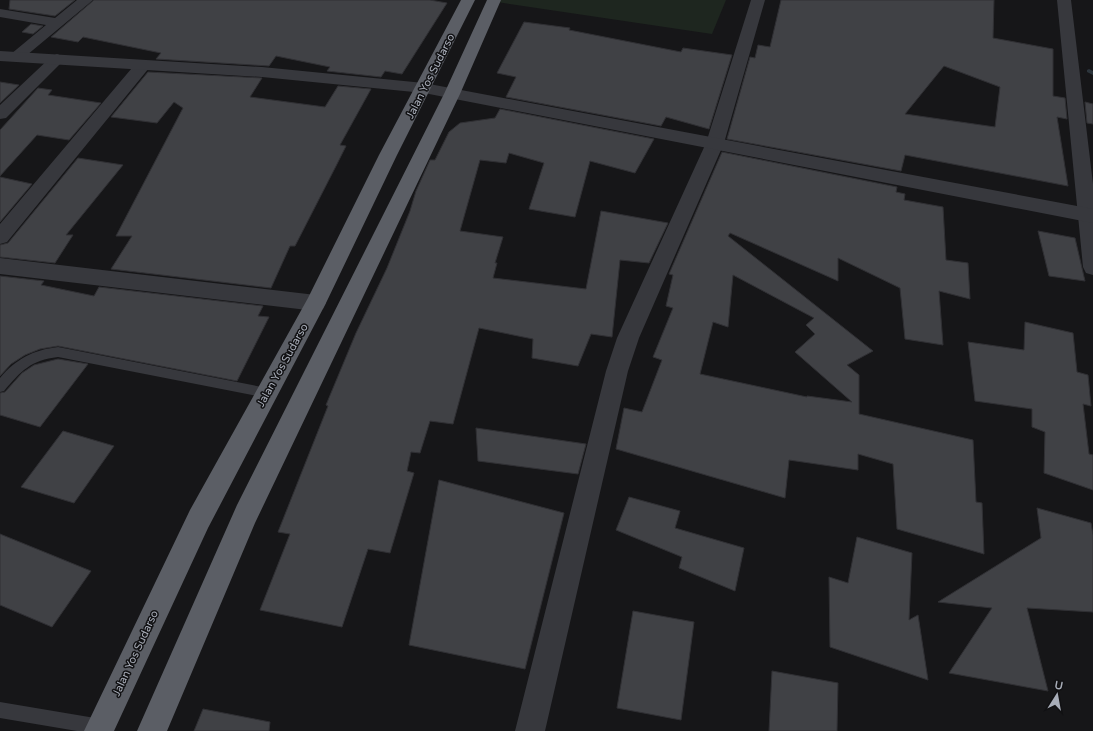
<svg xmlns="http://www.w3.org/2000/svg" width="1093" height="731" font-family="'Varela Round',sans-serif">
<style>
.green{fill:#1e261f}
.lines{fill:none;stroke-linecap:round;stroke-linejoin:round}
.stream{fill:#2c353c;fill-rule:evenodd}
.building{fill:#404145;stroke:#303034;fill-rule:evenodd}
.service{fill:#37383d;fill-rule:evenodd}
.minor{fill:#37383d;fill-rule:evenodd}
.tertiary{fill:#37383d;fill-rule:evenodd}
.trunk{fill:#5b5e65;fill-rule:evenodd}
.labels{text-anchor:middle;stroke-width:3;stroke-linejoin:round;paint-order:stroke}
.street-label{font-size:11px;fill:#a8adb8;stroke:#111113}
</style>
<rect width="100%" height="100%" fill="#161618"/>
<!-- green -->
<path class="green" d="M498 0H726L712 34 497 2Z"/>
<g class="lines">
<!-- stream -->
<path class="stream" d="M1089 69 1093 71V75L1087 72V70Z"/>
</g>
<!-- building -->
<path class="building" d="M10 0H75L55 16 9 9Z
M94 0H430L447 3 402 74 385 71 381 77 327 71 330 67 276 56 269 66 156 59 161 53 83 37 78 42 51 37Z
M781 0H994L993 38 1053 49V96L1065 98 1067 119 1057 117 1068 186 905 155 901 171 727 139 750 57 755 58 758 45 770 47ZM944 66 1000 87 995 127 905 114Z
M524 22 570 28 569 30 681 52 683 48 732 55 709 129 666 117 661 126 506 97 516 77 497 73Z
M31 24 43 26 33 34 22 32Z
M148 72 262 78 250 97 325 107 338 86 371 89 340 145 346 146 336 166 295 246H290L271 288 111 269 132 236H116L183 108 174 102 157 123 111 117Z
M0 82 19 85 0 103Z
M38 88 52 90 48 95 101 103 69 140 37 135 0 176V130Z
M1085 102 1093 104V124L1087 123Z
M500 109 654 139 635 173 590 161 575 217 529 209 544 163 509 153 506 163 480 160 460 231 503 237 495 263H497L493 278 586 289 601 211 668 223 649 263 620 260 612 337 591 334 578 366 532 358 533 339 479 328 453 424 430 421 420 453 411 452 407 471 414 473 390 553 368 549 342 627 260 610 290 534 278 532 328 406 326 405 356 333 387 268 410 211 416 191 430 160H435L449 132 460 123 495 118Z
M722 152 897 187 896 192 905 194 904 200 943 207 946 260 968 263 970 299 939 291 943 345 905 339 900 288 838 258V281L730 233 728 236 873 351 847 365 859 375V414L973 440 976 502 982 503 984 554 897 529 893 464 858 454V470L789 460 785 498 616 449 624 408 642 412 662 360 653 357 673 308 666 306 673 275 669 274ZM733 275 814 318 806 325 815 334 795 352 852 402 807 396V397L700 374 713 322 728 327Z
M78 158 123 165 66 235H73L55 263 0 257V245L8 243Z
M0 177 32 184 0 222Z
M1038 231 1075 238 1085 281 1049 276Z
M0 276 44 281 41 285 94 296 99 287 263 306 258 316 269 317 237 381 58 346 40 349 25 355 11 364 0 376Z
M1025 322 1073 333 1077 372 1088 375 1091 406 1083 404 1089 454 1093 455V490L1044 473 1045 432 1032 427V409L975 401 968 342 1024 350Z
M58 359 88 364 40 427 0 415V393L5 392 22 373 34 365Z
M476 428 586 444 578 474 478 461Z
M63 431 114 446 74 503 21 487Z
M439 480 564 513 525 669 409 645Z
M629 497 680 511 675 528 744 548 735 591 679 568 682 557 616 530Z
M1037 508 1091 523 1093 535V612L1027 608 1048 691 949 673 992 608 938 602 1041 538Z
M0 534 91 571 52 627 0 605Z
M857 537 912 553 909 620 918 615 928 680 830 647 829 577 848 583Z
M633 611 694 622 681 720 617 708Z
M772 671 838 683 837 731H769Z
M203 709 270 722 269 731H194Z"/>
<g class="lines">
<!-- service -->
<path class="service" d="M58 347 267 388 271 389 273 393 271 397 267 398 58 357C31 360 21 371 4 391L0 392V378C16 359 33 350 58 347Z
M0 702 101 719 107 721 109 727 107 731H77L0 718Z"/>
<!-- minor -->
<path class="minor" d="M77 0H93L21 60H11L8 57 11 54 46 25 0 17V9L55 18Z
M751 0H765L724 143 639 338 628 371 545 731H515L606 371 617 338 706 143Z
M1057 0H1071L1093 184V275L1086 273 1083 267Z
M57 54 62 56 65 59 6 118 0 119V105L52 56Z
M143 60 149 62 151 65 149 68 7 242 0 244V224L137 62Z
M0 258 316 295 323 297 326 303 323 309 316 311 0 274Z"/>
<!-- tertiary -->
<path class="tertiary" d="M0 51 262 67 424 83 1093 209V223L424 93 262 77 0 61Z"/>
<!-- trunk -->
<path class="trunk" d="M461 0H475L397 155 326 303 208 528 114 731H84L190 510 308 298 379 155Z
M487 0H501L460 94 255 523 167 731H137L237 505 444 94Z"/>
</g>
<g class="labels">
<!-- street labels -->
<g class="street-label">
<text transform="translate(430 76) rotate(-63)" y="4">Jalan Yos Sudarso</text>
<text transform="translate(282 365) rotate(-61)" y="4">Jalan Yos Sudarso</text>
<text transform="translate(135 653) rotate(-65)" y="4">Jalan Yos Sudarso</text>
</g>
</g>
<!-- north arrow -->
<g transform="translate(1057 695) rotate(11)" stroke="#111113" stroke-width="3" paint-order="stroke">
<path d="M0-3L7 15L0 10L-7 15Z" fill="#a8adb8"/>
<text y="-6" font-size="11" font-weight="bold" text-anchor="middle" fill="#a8adb8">U</text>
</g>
</svg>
